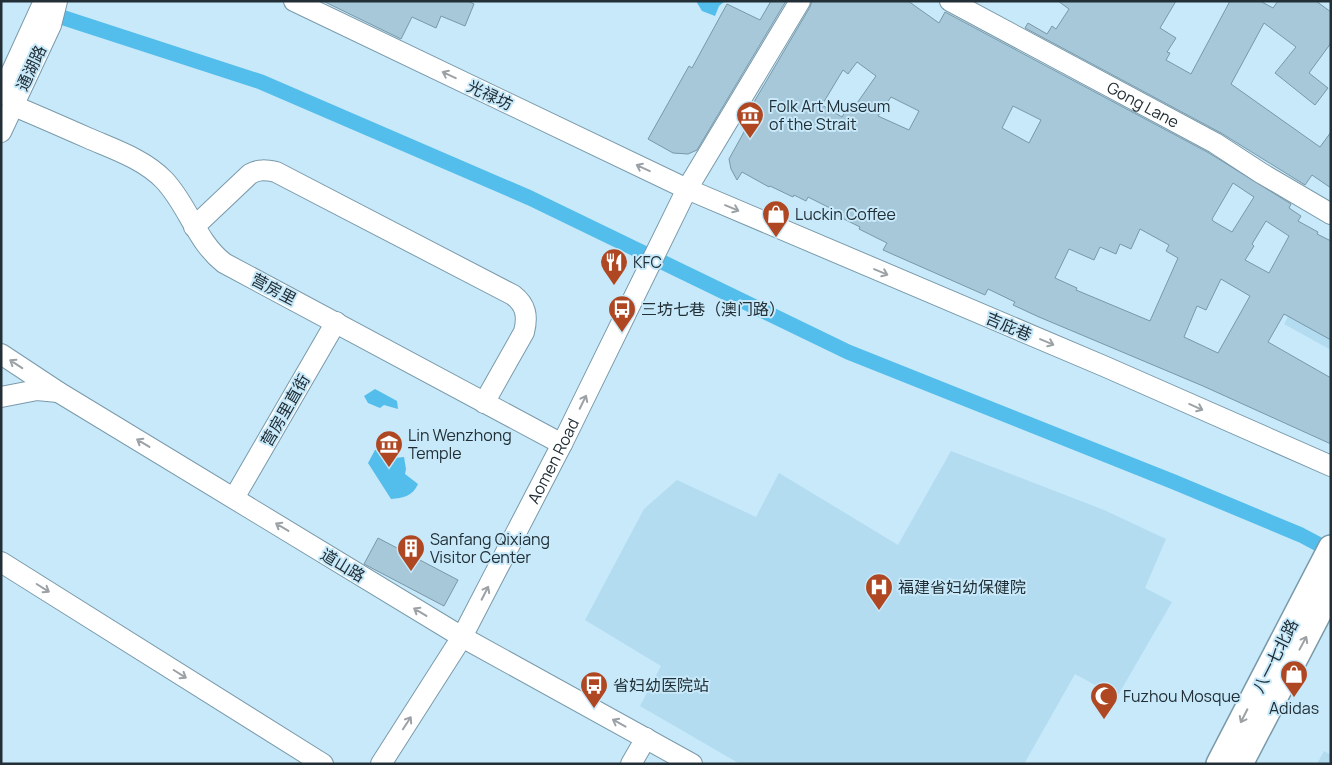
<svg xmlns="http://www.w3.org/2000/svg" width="1332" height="765" font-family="Manrope,'Noto Sans SC',sans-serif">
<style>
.built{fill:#b3dcf1}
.water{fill:#53bdeb}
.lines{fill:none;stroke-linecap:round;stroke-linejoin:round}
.canal{stroke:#53bdeb;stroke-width:15}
.building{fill:#a7c8d9;stroke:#7998a8;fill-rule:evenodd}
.minor-casing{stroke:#7a9aaa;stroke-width:22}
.major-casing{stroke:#7a9aaa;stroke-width:28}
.minor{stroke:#fff;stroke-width:20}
.major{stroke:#fff;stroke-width:25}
.oneway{stroke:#9ca1a5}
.labels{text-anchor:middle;stroke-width:4;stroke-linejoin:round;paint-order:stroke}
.street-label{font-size:16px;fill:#222f36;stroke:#c7e9fa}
.poi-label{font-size:16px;fill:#222f36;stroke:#c7e9fa;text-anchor:start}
</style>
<rect width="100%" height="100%" fill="#c7e9fa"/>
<!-- built -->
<path class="built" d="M1306 283 1331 296V350L1284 324Z
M951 451 1104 510 1166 539 1145 588 1172 602 1117 697 1075 674 1024 764H740L640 706 661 666 585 620 644 509 677 480 756 517 779 473 898 545Z
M1324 751 1331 755V764H1317Z"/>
<!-- water -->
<path class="water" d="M696 1H725L719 6 715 16 702 11Z
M375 389 397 401 398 409 384 405 380 408 368 403 364 396Z
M384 448 395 458 404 457 406 469 405 474 418 484C413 496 403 498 391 499L368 463 375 450Z"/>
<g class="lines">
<!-- canal -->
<path class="canal" d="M45 8 55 15 261 82 530 198 848 352 1174 482 1301 535 1331 551"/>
</g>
<!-- building -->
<path class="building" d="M323 1H468L474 4 465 26 441 16 436 28 412 17 401 39Z
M771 1H786L697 150 688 154 673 153 648 139 689 66 692 68 727 4 760 20Z
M812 1H908L939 23 945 12 1209 153 1291 204 1289 208 1301 216 1298 221 1318 232 1317 234 1331 241V340L1284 314 1268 342 1331 378V444L1203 386 1039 317 1013 305 1015 302 988 289 985 295 883 250 887 243 859 229 860 227 832 213 834 210 808 197 806 201 794 195 793 197 770 186 769 187 742 172 737 180 731 169 729 159 759 105 754 102 810 7ZM857 62 876 76 855 106 850 103 842 117 822 105 843 70 848 74ZM891 97 919 111 909 130 878 116ZM1013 106 1041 120 1029 143 1002 128ZM1233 183 1254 197 1232 232 1213 221 1212 219ZM1266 221 1289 236 1269 273 1245 260 1254 246 1252 244ZM1140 229 1169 245 1166 251 1178 258 1150 321 1076 290 1077 288 1055 278 1069 249 1094 260 1100 247 1116 254 1120 244 1131 249ZM1221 279 1250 296 1218 353 1184 337 1197 306 1206 310Z
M1058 1H1176L1160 28 1176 38 1167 52 1170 53 1166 60 1191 74 1230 1H1260L1273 8 1278 1H1316L1331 12V43L1309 73 1328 88 1315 105 1275 73 1296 47 1264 23 1231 84 1320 147 1331 132V188L1312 175 1305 185 1221 133 1025 28 1028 23 1047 34 1052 26 1056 29 1069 9Z
M378 538 458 580 444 606 364 564Z"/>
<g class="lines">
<!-- minor casing -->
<g class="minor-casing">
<g id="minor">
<path d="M294 1 687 189 1106 367 1331 466"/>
<path id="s1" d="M950 1 1215 143 1261 173 1331 214"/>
<path d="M1 95 44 1"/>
<path d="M14 106C38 116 63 127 88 138 113 149 144 159 164 180 188 205 196 241 224 263L562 444"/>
<path d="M1 132 51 25 57 1"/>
<path d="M194 227 250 174C259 169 266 170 276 172L513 295C526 305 528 316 524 332L484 403"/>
<path d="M1 354 60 393 462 637 692 764"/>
<path d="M1 397 37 390 58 392"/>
<path d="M234 498 336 322"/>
<path d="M1 562 323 764"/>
<path id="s2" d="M381 764 462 637 562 444 687 189 800 1"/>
<path d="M631 764 646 738"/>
</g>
</g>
<!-- major casing -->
<g class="major-casing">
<path id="major" d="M1219 764 1331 548
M1240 764 1331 589"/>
</g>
<!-- minor -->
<use href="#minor" class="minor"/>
<!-- major -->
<use href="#major" class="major"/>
</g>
<!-- one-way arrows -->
<defs><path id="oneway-shaft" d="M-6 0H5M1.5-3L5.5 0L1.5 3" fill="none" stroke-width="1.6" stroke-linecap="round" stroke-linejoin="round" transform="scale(1.25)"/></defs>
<g class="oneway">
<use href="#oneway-shaft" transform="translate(449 75) rotate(-155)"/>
<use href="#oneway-shaft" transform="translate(643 168) rotate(-155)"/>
<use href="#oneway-shaft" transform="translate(732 208) rotate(23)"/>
<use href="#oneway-shaft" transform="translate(881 272) rotate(23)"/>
<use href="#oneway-shaft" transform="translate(1047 342) rotate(23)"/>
<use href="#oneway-shaft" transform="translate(16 364) rotate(-147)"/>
<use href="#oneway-shaft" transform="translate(583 402) rotate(-64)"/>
<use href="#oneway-shaft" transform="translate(1196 407) rotate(24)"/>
<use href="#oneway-shaft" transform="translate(143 443) rotate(-149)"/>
<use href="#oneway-shaft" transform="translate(282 527) rotate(-149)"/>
<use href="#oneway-shaft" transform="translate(43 588) rotate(32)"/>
<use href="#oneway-shaft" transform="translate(485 593) rotate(-63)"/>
<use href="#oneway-shaft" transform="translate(420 612) rotate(-149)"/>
<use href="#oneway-shaft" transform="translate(1303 643) rotate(-62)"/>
<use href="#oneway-shaft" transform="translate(180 674) rotate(32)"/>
<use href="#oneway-shaft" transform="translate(1244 716) rotate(117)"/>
<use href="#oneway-shaft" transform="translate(407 723) rotate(-57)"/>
<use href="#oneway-shaft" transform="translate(619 723) rotate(-151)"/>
</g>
<!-- icons -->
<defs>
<g id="museum-pin" transform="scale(1.4375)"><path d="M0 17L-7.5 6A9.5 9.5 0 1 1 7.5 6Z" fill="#af4822" stroke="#c7e9fa"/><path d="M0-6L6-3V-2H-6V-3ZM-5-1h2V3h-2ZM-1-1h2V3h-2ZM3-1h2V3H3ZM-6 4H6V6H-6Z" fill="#fff"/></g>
<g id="shop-pin" transform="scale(1.4375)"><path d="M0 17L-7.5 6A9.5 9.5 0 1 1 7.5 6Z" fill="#af4822" stroke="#c7e9fa"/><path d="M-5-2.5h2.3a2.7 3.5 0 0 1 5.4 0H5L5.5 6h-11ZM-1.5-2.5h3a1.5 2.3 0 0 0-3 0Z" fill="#fff"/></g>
<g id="restaurant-pin" transform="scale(1.4375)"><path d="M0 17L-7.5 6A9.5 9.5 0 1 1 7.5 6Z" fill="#af4822" stroke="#c7e9fa"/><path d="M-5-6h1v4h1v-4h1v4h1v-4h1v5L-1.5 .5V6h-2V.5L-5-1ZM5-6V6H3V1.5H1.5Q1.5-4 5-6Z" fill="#fff"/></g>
<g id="bus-pin" transform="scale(1.4375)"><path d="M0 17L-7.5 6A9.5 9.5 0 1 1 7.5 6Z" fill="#af4822" stroke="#c7e9fa"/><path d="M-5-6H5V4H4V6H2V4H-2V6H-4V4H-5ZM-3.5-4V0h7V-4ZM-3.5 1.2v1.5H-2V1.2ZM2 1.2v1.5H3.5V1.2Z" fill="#fff"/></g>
<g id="building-pin" transform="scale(1.4375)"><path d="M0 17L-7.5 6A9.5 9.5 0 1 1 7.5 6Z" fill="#af4822" stroke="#c7e9fa"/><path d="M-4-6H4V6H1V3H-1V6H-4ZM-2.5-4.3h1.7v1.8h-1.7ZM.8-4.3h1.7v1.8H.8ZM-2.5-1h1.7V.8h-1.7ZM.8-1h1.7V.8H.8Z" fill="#fff"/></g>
<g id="hospital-pin" transform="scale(1.4375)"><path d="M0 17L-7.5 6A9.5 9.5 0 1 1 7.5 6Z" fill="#af4822" stroke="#c7e9fa"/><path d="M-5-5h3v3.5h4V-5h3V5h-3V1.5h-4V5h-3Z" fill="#fff"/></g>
<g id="mosque-pin" transform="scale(1.4375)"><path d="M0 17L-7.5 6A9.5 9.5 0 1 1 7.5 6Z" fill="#af4822" stroke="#c7e9fa"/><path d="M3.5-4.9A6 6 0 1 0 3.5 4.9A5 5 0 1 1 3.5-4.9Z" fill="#fff"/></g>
</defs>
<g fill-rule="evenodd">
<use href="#museum-pin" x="750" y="115"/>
<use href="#shop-pin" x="776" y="214"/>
<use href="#restaurant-pin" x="614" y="262"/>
<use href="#bus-pin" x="622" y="309"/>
<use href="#museum-pin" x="389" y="444"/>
<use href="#building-pin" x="411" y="548"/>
<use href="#hospital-pin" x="879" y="587"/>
<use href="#shop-pin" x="1294" y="674"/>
<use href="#bus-pin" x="594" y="685"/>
<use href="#mosque-pin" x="1104" y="696"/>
</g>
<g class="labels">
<!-- street labels -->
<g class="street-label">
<text transform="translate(31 68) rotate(-65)" y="6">通湖路</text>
<text transform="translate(490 95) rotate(25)" y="6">光禄坊</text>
<text dy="6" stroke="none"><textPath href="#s1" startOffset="219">Gong Lane</textPath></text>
<text transform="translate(274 289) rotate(28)" y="6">营房里</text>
<text transform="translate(1009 326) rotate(23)" y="6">吉庇巷</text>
<text transform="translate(285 410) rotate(-60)" y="6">营房里直街</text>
<text dy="6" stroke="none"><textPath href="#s2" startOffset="349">Aomen Road</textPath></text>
<text transform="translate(343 565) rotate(31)" y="6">道山路</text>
<text transform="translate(1275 656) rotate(-63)" y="6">八一七北路</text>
</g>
<!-- poi labels -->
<g class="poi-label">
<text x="769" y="112">Folk Art Museum<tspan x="769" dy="18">of the Strait</tspan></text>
<text x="795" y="220">Luckin Coffee</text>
<text x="633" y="268">KFC</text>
<text x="641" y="315">三坊七巷（澳门路）</text>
<text x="408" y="441">Lin Wenzhong<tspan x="408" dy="18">Temple</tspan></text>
<text x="430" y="545">Sanfang Qixiang<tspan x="430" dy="18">Visitor Center</tspan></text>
<text x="898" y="593">福建省妇幼保健院</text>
<text x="613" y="691">省妇幼医院站</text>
<text x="1123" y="702">Fuzhou Mosque</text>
<text x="1294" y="714" text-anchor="middle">Adidas</text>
</g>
</g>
<!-- border -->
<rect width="1332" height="765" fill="none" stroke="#222f36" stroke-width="5"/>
</svg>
